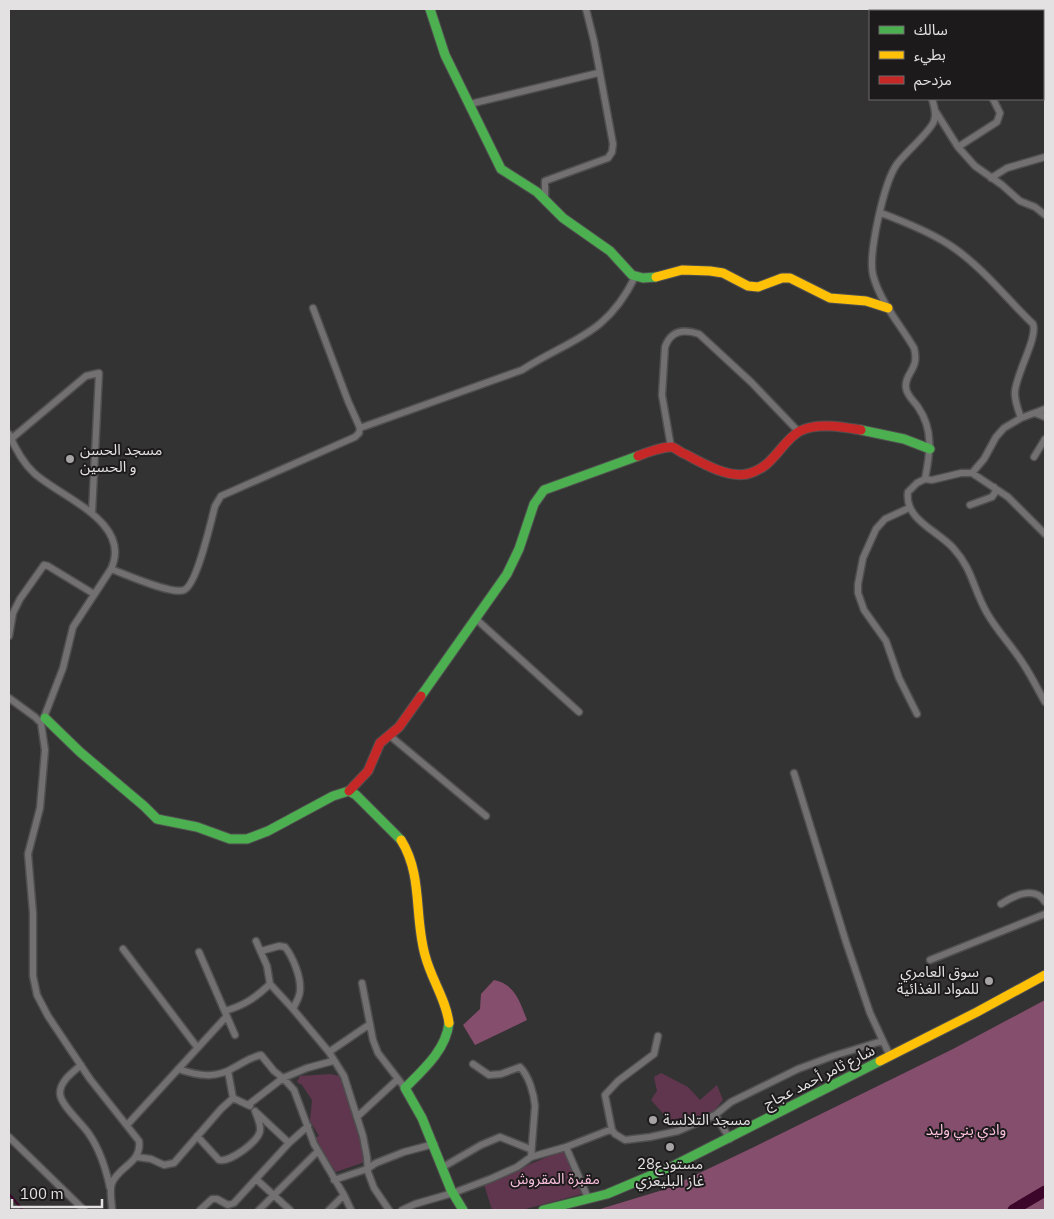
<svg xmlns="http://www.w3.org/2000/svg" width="1054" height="1219" font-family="'IBM Plex Sans','Noto Sans Arabic',sans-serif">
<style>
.green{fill:#5f364d}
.forest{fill:#864e6d}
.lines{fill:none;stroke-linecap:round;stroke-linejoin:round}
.stream{stroke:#3c062a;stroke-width:2}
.river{stroke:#3c062a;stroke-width:11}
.street-casing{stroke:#504f4f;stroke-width:9}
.fast-casing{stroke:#504f4f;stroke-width:11}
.slow-casing{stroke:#504f4f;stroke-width:11}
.jam-casing{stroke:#504f4f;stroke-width:11}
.street{stroke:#727071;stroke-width:6}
.fast{stroke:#4caf50;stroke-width:9}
.slow{stroke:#ffc107;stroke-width:9}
.jam{stroke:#c62828;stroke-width:9}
.poi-dot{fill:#a6a4a5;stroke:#1c1a1b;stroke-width:2}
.labels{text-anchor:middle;stroke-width:4;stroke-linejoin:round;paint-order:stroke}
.poi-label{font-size:15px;fill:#e3e1e2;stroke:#1c1a1b;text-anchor:start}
.street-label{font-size:15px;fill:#e3e1e2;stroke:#1c1a1b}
.park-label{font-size:15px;fill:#f9bfdd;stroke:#1c1a1b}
</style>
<rect width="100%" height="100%" fill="#343334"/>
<!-- green -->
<path class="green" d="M661 1073 688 1087 700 1100 717 1085 723 1100 714 1111 680 1124 668 1119 651 1100 657 1091 654 1077Z
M331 1074 339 1076C354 1102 361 1132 365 1162L336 1172 316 1142 315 1138 319 1136 310 1121 312 1100 302 1085 297 1082 300 1076Z
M563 1150 571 1159 585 1193 522 1210H492L484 1184Z"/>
<!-- forest -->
<path class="forest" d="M494 980C515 984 520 1002 527 1020L475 1045 463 1025 480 1009 481 994Z
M1045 1000V1210H597L666 1189 754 1147 953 1049Z"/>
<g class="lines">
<!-- stream -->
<path class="stream" d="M9 1194 23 1210"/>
<!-- river -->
<path class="river" d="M1013 1210 1045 1191"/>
<!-- street casing -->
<g class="street-casing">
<path id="street" d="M900 9 901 11
M1009 9 1011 11
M1043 31 1045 32
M470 104 598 73
M936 112 958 147 975 166 1002 185 1020 201 1035 207 1045 215
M958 147 997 122 1000 113 993 99
M991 178 1007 168 1045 157
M545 198V181L608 158 612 152 613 144 594 41 586 9
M881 213C905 222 933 233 954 248 984 269 1007 299 1033 324 1038 337 1017 372 1015 391 1014 400 1018 409 1021 418
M1035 413 1045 417
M360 428 522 370C572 338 606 336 635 277
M9 434C15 448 22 462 34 473 60 497 133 522 111 569L73 627 63 668 43 720
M11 439 86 376 99 373 92 513
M671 447 662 395 665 347C671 330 684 329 699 334L751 382 798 431
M1034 457 1045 439
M972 473 984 459 996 437 1004 428 1021 418 1045 409
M925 479C930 454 934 430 918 407 914 401 907 396 906 388 904 373 920 370 914 348 900 324 880 302 873 275 868 254 884 182 897 164 905 153 931 131 934 121 937 113 934 106 932 99
M970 505 992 497 996 491 994 487
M909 508 885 519 876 529 863 558 858 584V593L864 610 886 641 899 678 917 714
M1045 534 1008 497 972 473H961L932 480 925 479 917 483 908 492C904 520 939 531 954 549 973 570 973 589 987 613 997 631 1013 647 1024 665 1032 677 1038 690 1045 702
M111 569C125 574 171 595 184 590 197 585 211 521 215 506L221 496 355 437 359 433 360 428 348 401 313 308
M476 619 579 712
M9 636 13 613 20 599 44 565 48 566 94 594
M9 698 35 717 41 723 45 750 40 808 28 854 33 913V976L37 995 48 1016 90 1079 139 1141C142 1163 119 1166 112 1183 109 1191 112 1201 112 1210
M389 735 486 816
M794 773 846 942 870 1013 890 1056
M1001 904C1013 896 1035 885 1045 902
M256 941 267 966 270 984
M123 949 197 1047
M261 951 279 946 285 947C293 957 301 977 300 990 300 997 296 1002 293 1009
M199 952 235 1035
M930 960 1045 914
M362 983 373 1040 378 1053 405 1088
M225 1011C245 1005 255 998 270 984L293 1009 329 1052 344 1076 363 1136 367 1157 368 1172 374 1188 389 1210
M329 1052 370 1024
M473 1064 489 1075 501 1074 520 1067C529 1076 534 1094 535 1106L531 1157
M81 1065C73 1072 60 1081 60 1093 60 1105 82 1123 89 1134 100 1150 106 1169 110 1188
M178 1069C199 1076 216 1079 235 1067 244 1062 251 1057 261 1055L274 1071 283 1078 294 1090 314 1144 344 1195 351 1210
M233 1098 250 1106
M248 1105 283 1078 307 1068 333 1061
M257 1113 289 1143
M715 1115 730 1139
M357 1117 398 1079
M127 1125 226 1017
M612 1130 605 1095 618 1081 654 1054 658 1036
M197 1136 219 1160C229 1163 258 1142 260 1131 261 1125 257 1116 255 1111
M9 1137 84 1210
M566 1147 588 1198
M137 1157 151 1159 164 1165 174 1163 221 1109 233 1098 228 1071
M443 1167 481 1145 500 1137 530 1149
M256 1179 290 1210
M334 1180 367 1169 376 1163 404 1152 434 1144
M200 1210 212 1199H217L228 1205 234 1203 289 1143 308 1126
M259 1210 318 1151
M329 1210 344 1195
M402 1210 415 1204 453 1193 490 1179 517 1167 531 1157 566 1147 607 1131 612 1130 615 1134 625 1140 650 1137 678 1131 715 1115 731 1102 798 1069 833 1056 882 1041"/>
</g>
<!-- fast casing -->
<g class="fast-casing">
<path id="fast" d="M430 9 445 55 501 169 537 192 563 218 610 251 632 275 643 278 656 277
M861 430 904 439 930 449
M421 696 507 574 519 549 534 504 544 490 638 456
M45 718 80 752 144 806 157 819 197 827 230 839H247L268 831 333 796 349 791 356 795 401 840
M449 1023C446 1050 423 1070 405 1088L422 1118 451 1190 463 1210
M543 1210 607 1194 671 1167 880 1061"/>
</g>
<!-- slow casing -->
<g class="slow-casing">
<path id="slow" d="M656 277 682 270 710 271 723 273 748 286 758 287 782 278H790L830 298 866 301 888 308
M401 840C423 875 414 916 425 955 431 979 446 999 449 1023
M880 1061 977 1012 1045 975"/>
</g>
<!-- jam casing -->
<g class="jam-casing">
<path id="jam" d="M638 456C645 453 665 446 672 447 676 448 681 453 685 454 702 463 727 478 747 474 774 468 781 441 800 431 817 422 843 427 861 430
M349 791 368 771 380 743 399 727 421 696"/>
</g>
<!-- street -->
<use href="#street" class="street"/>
<!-- fast -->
<use href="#fast" class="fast"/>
<!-- slow -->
<use href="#slow" class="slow"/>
<!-- jam -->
<use href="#jam" class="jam"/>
</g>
<!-- markers -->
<g class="poi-dot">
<circle cx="70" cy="459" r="5"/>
<circle cx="989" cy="981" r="5"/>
<circle cx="653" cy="1120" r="5"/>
<circle cx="670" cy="1147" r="5"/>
</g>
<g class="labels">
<!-- poi labels -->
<g class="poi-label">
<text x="80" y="455">مسجد الحسن<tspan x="80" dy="17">و الحسين</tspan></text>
<text x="979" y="977" text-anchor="end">سوق العامري<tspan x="979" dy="17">للمواد الغذائية</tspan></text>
<text x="663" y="1125">مسجد التلالسة</text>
<text x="670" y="1169" text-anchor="middle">28مستودع<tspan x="670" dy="17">غاز البليعزي</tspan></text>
</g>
<!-- street labels -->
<g class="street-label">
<text transform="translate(819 1077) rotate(-27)" y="5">شارع ثامر أحمد عجاج</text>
</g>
<!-- park labels -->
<g class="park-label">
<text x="966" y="1135">وادي بني وليد</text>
<text x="555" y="1184">مقبرة المقروش</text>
</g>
</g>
<!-- border -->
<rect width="1054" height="1219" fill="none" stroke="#e3e1e2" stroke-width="20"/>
<!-- legend -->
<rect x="869" y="10" width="175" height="90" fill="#1c1a1b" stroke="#6c6a6b"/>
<rect x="879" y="26" width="25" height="8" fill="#4caf50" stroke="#6c6a6b"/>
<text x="914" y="35" font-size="15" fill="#e3e1e2">سالك</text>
<rect x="879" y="51" width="25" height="8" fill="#ffc107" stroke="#6c6a6b"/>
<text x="914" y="60" font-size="15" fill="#e3e1e2">بطيء</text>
<rect x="879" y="76" width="25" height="8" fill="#c62828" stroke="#6c6a6b"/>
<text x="914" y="85" font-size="15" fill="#e3e1e2">مزدحم</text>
<!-- scale -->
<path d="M12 1199v8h90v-8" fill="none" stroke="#e3e1e2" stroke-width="2.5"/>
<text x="20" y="1199" font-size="15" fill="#e3e1e2" stroke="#1c1a1b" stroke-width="4" paint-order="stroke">100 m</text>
</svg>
